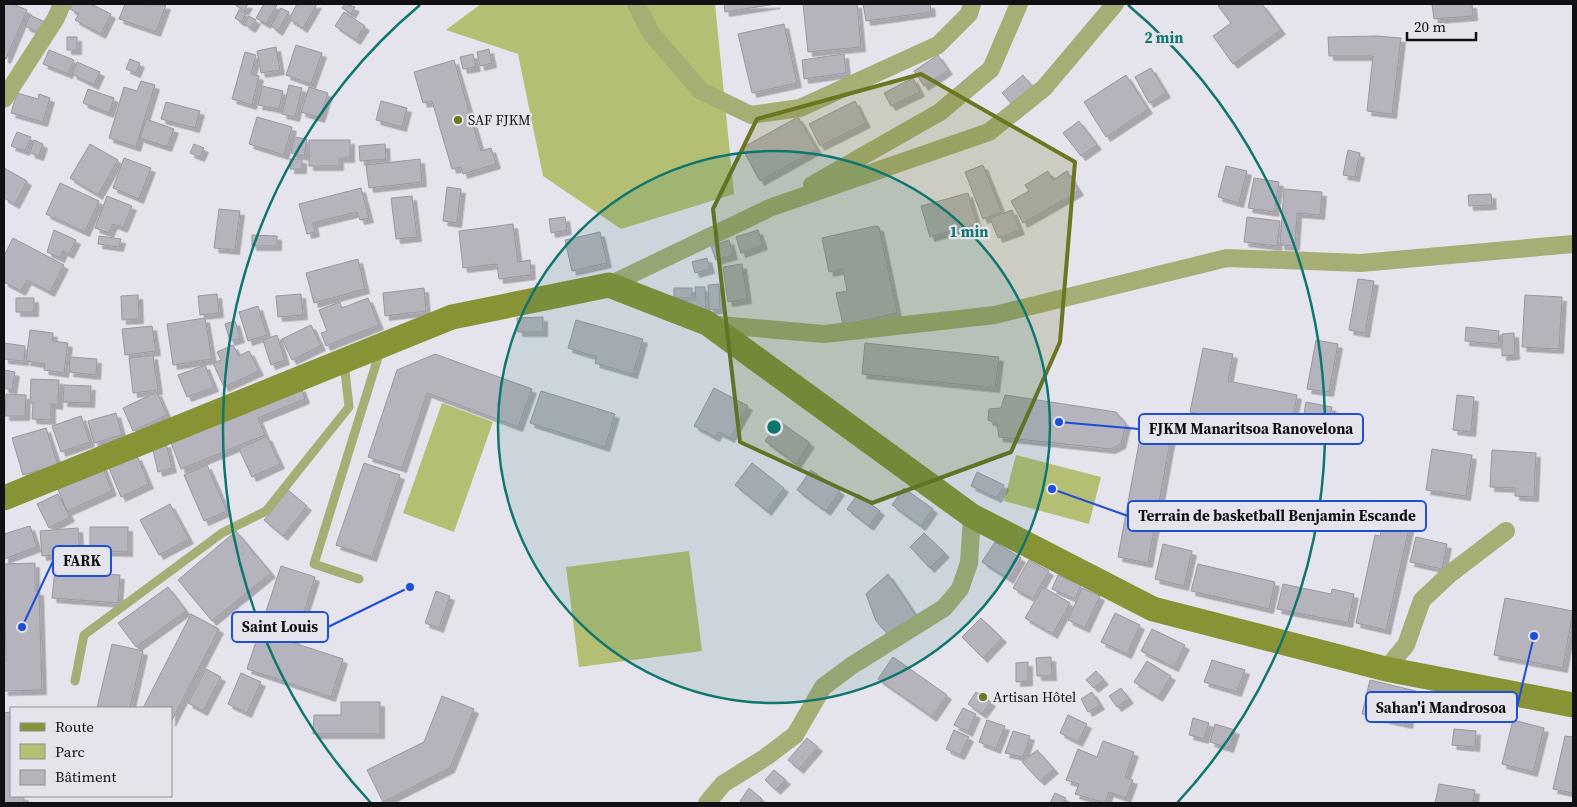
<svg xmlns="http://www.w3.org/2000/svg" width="1577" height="807" font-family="'Source Serif 4',serif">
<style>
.green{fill:#b5bf73}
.building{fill:#b5b3bb;stroke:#99979f;filter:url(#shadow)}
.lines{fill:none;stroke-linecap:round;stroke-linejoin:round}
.lane{stroke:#a6ae75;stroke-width:9}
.street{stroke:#a6ae75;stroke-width:18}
.secondary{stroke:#889335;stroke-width:25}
.marked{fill:#6c751f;fill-opacity:0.2;stroke:#6c751f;stroke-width:4;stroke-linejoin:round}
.ring{fill:none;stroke:#0f766e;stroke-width:2.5}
.poi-dot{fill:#6c751f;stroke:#e5e3eb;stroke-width:2}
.labels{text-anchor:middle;stroke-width:4.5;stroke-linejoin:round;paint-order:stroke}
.poi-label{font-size:14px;fill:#111013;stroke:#e5e3eb;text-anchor:start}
.centre{fill:#0f766e;stroke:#e5e3eb;stroke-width:2.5}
.ring-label{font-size:15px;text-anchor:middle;font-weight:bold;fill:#0f766e;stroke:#e5e3eb;stroke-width:4.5;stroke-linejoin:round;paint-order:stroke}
.leader{fill:none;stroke:#1d4ed8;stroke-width:2}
.callout-dot{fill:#1d4ed8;stroke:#e5e3eb;stroke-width:2}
.callout{fill:#e5e3eb;stroke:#1d4ed8;stroke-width:2}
.callout-label{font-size:15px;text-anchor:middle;font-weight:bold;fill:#111013}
</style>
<defs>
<filter id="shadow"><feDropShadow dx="4.5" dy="4.5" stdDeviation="0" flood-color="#0004"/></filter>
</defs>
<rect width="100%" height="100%" fill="#e5e3eb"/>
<!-- green -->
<path class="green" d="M481 4H715L734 194 621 229 543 176 518 54 446 30Z
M442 403 493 422 454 532 403 513Z
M1016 455 1101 477 1089 524 1004 501Z
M689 551 702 651 579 667 566 567Z"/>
<!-- building -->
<path class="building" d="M4 4H13L27 10 6 59 4 58Z
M72 4H91L111 14 101 34 75 20 79 14 70 9Z
M125 4 166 5 156 32 119 19Z
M234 4H248L244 11Z
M264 4 277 5 266 24 256 18Z
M297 4H317L303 28 289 19Z
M345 4 355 7 351 14 342 8Z
M724 4H776L725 12Z
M803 4H857L861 47 808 52Z
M863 4H930L931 12 866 21Z
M1221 4H1262L1281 30 1233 64 1213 36 1231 23 1218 6Z
M1432 4H1472L1473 16 1434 19Z
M281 8 289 12 278 31 271 26Z
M239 10 246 14 241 22 235 18Z
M344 12 365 26 356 40 335 26Z
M30 15 47 23 42 34 25 26Z
M249 16 256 20 251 28 244 24Z
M784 24 797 83 752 93 738 34Z
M1376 36 1401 38 1392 114 1367 111 1373 56H1329L1328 37Z
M67 37H77V50H67Z
M296 45 322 53 311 84 286 75Z
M276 47 280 70 261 73 257 51Z
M489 49 492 63 480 66 477 52Z
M49 50 74 60 68 74 43 64Z
M245 52 256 55 251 74 259 76 252 105 232 99Z
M473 54 476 67 463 69 460 57Z
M844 54 846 73 804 79 802 60Z
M938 55 948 70 924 86 914 71Z
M130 59 140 63 136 73 126 69Z
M454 60 481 151 491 148 496 164 463 174 461 167 452 169 432 101 423 103 414 72Z
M77 62 100 72 94 85 72 74Z
M1151 68 1166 93 1149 103 1135 77Z
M1023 75 1032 87 1012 104 1002 93Z
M1126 75 1148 109 1106 137 1084 102Z
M913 78 920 92 891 106 884 93Z
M141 81 155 85 136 147 109 138 124 87 137 91Z
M289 85 302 88 295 117 282 114Z
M262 86 283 91 279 109 258 105Z
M309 87 328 93 320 118 301 112Z
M88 89 114 98 109 113 83 103Z
M17 93 38 99 39 94 50 98 43 122 11 113Z
M381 101 407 108 402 127 376 120Z
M855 101 866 123 820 146 809 124Z
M166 102 200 111 195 128 161 119Z
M257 117 292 127 284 155 249 144Z
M798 117 817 149 760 181 742 148Z
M146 119 174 129 167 147 140 138Z
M1079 121 1097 145 1081 156 1063 133Z
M17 132 31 137 25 151 11 146Z
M294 137 307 139 304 156 291 153Z
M34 140 43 144 39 156 30 153Z
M309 140H350V158H339V166H309Z
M90 144 118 160 98 195 70 178Z
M194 144 204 148 200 157 190 153Z
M385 144 386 159 360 161 359 146Z
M1348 150 1360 153 1355 177 1343 175Z
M124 158 151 168 139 199 113 188Z
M290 159H302V169H290Z
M420 159 422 182 369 188 366 165Z
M983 165 1002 212 983 219 965 172Z
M1226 166 1247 171 1239 203 1218 197Z
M4 168 27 181 15 204 4 198Z
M1048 171 1053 180 1067 171 1079 191 1023 223 1011 201 1029 191 1025 185Z
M1254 178 1279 182 1274 212 1248 208Z
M60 183 99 201 85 232 46 214Z
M447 187 461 189 457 223 443 221Z
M361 188 369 218 360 220 357 212 313 223 315 232 307 234 299 204Z
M1284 189 1322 192 1320 215 1297 213 1295 246 1280 245Z
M968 193 977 224 930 237 921 206Z
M1491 194 1492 205 1469 206 1468 195Z
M107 196 132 206 123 228 113 224 109 233 95 228Z
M412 196 417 237 396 239 391 198Z
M219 209 240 211 235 250 214 248Z
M1012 210 1020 230 998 238 990 218Z
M565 217 567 230 551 233 549 219Z
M1247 217 1280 221 1277 246 1244 242Z
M513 224 518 262 530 260 531 275 499 279 497 264 463 268 459 231Z
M875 226 879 227 897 313 843 325 836 293 847 291 843 269 829 272 822 238Z
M54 230 76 240 69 254 63 251 60 258 47 252Z
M758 230 763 245 741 253 736 237Z
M600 232 607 263 572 271 565 240Z
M252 235 277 236V246H252Z
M99 236 121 239 119 247 98 244Z
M13 238 64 265 50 292 27 280 21 291 4 282V256Z
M729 240 733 255 716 260 711 246Z
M707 258 710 269 695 273 692 262Z
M358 259 365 289 314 303 306 273Z
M742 264 747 299 728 302 723 267Z
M1358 279 1374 281 1365 333 1349 330Z
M719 284 720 309 709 310 708 285Z
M695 287H705L706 310 682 300H696Z
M424 288 426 311 385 316 383 293Z
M674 288H692V298H674Z
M217 294 219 313 200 315 198 296Z
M301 294 303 315 278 317 276 296Z
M138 295 139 319 122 320 121 296Z
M1525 295 1562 297 1559 349 1522 347Z
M16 298H34V312H16Z
M368 298 379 325 326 346 321 333 327 331 319 310 340 302 342 308Z
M258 306 267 335 248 341 239 312Z
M543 317V332H518L517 318Z
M205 318 212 359 173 365 167 324Z
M576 320 643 339 633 374 595 363 597 357 568 348Z
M235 321 240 338 230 341 225 324Z
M311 325 321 346 292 360 282 339Z
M152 326 156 351 125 355 122 329Z
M1466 327 1499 331 1498 344 1465 341Z
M30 330 53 333 52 341 68 343 64 373 44 370 45 364 26 361Z
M1514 333 1515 355 1502 356V334Z
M277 335 285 360 271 365 263 340Z
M1316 340 1338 344 1329 392 1307 389Z
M4 343 25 346 24 361 4 359Z
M865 343 999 357 995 388 862 374Z
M233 345 239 356 249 351 259 371 224 387 213 363 221 360 217 352Z
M1203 348 1233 354 1228 381 1297 395 1290 432 1190 412Z
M435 354 532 389 518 427 427 393 402 468 368 457 397 370Z
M153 355 158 390 133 393 129 358Z
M70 357 97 359 96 375 69 372Z
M205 365 214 387 187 397 178 375Z
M4 370 15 372 12 390 4 388Z
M31 379 59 380 58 405 51 404V420L32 419 33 403H30Z
M64 385 91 386 90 403 63 402Z
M301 387 305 399 258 418 265 435 181 469 170 440Z
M714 388 748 406 730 438 718 432 715 437 694 426Z
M541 391 615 414 605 447 530 423Z
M157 392 167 415 133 431 123 408Z
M6 394 26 395 25 416H5Z
M1005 395 1116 412 1126 424 1121 444 1111 449 999 437 997 424 988 420 989 409 1001 408Z
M1457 395 1474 397 1471 432 1453 430Z
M1306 402 1332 407 1328 424 1303 419Z
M116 413 122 435 94 443 88 421Z
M81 416 90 442 61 452 52 426Z
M779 421 810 443 796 464 765 441Z
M46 428 58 465 23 475 12 438Z
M1141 432 1171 437 1148 563 1118 557Z
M267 436 280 464 252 477 239 449Z
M166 443 172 468 158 472 152 446Z
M1432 449 1472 455 1466 496 1426 490Z
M1492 450 1536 453 1534 497 1515 496V488L1490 487Z
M137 456 149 484 121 497 109 468Z
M364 463 400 475 372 557 336 545Z
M752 463 784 488 767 511 735 485Z
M102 465 112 491 67 511 56 485Z
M207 465 227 511 204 521 184 475Z
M811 470 840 491 826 511 797 490Z
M977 472 1004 485 997 498 971 486Z
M904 488 933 509 921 526 892 505Z
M288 490 307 506 283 536 264 520Z
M58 494 70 517 49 528 37 504Z
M858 494 880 511 869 526 847 509Z
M170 504 189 539 159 555 140 520Z
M1384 518 1410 524 1386 630 1356 623 1375 535 1380 536Z
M30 526 37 547 4 559V534Z
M90 527H128V552L90 551Z
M78 528 80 553 42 556 40 531Z
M236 531 271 573 212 621 178 580Z
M924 533 945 553 930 568 910 547Z
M1416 537 1447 544 1442 569 1410 562Z
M995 542 1021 558 1009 579 982 562Z
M1163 544 1192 551 1184 586 1155 579Z
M1029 560 1049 571 1033 599 1013 588Z
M35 563V591H39L42 690 4 691V661H6L4 564Z
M1198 564 1275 582 1269 609 1191 591Z
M281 566 315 577 294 643 343 659 331 697 247 669Z
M55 570 120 575 118 603 52 598Z
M888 574 919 620 892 639 876 621 866 594Z
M1058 575 1081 585 1075 599 1052 589Z
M1283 584 1331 594 1332 589 1354 594 1348 623 1277 609Z
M168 587 186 611 136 647 118 623Z
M1043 587 1070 603 1053 634 1025 618Z
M1082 588 1100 596 1085 628 1068 620Z
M436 591 450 596 439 628 425 623Z
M1505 598 1573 611 1563 668 1494 655Z
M1115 613 1140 625 1127 654 1101 642Z
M191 614 219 629 171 722V708H143Z
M981 618 1002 638 983 658 962 637Z
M1152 629 1185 645 1174 667 1141 651Z
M112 644 143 651 130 708H97Z
M893 657 947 695 932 717 878 679Z
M1051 657 1052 676H1037L1036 658Z
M1212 660 1245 670 1237 692 1204 682Z
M1147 661 1171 676 1158 697 1134 682Z
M1028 662V681L1016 682V663Z
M206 669 221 677 203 711 188 703Z
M1096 671 1104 680 1094 688 1086 680Z
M241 673 261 682 247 713 228 704Z
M1370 680 1416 691 1408 724 1362 714Z
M1121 688 1129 699 1117 707 1109 696Z
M976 692 991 702 982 714 968 704Z
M1092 692 1100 705 1088 712 1081 699Z
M442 696 474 709 450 768 383 802 367 770 424 742Z
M341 702H380V734H313L314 715H341Z
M963 708 976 714 968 732 954 725Z
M11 712V796H24V803H4V713Z
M1068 715 1087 724 1078 742 1060 733Z
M1193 718 1209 723 1204 739 1189 735Z
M987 720 1005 726 996 749 979 742Z
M1513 720 1544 728 1533 772 1502 764Z
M1215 724 1235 730 1229 748 1210 742Z
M1454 729 1476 731 1475 747 1452 745Z
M954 730 969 737 960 755 946 749Z
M1013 731 1030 736 1023 757 1005 753Z
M1565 736 1573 737V793L1553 789Z
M807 738 818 747 799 769 788 760Z
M1103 741 1134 752 1125 777 1133 780 1126 798 1109 792 1105 803 1075 794 1079 784 1066 780 1078 749 1097 757Z
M1037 750 1054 769 1040 781 1022 762Z
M774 770 786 780 776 790 765 780Z
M1439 784 1475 790 1473 803H1435Z
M749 788 762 799 759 803H743L740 801Z
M1055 793 1066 798 1063 803H1050Z"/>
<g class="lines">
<!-- lane -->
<path class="lane" d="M359 579 314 564 380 351
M75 681 84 635 222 533 266 511 349 407 344 362"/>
<!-- street -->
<path class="street" d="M636 4 651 33 701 91 751 115 800 108 938 45 969 14 972 4
M4 99 56 18 62 4
M812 185 940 112 991 69 1019 4
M609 285 772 207 989 132 1044 88 1115 4
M708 324 824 334 995 315 1227 258 1361 263 1573 244
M1386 669 1406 645 1422 600 1451 573 1506 531
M707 803 723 784 766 757 795 735 823 687 851 666 944 608 960 589 969 563 972 516"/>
<!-- secondary -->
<path class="secondary" d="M4 498 452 317 609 285 707 323 972 516 1153 609 1386 669 1573 705"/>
</g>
<!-- marked area -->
<path class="marked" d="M921 74 1075 162 1060 342 1011 452 872 503 740 442 713 209 757 119Z"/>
<!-- distance rings -->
<circle cx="774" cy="427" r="276" fill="#0f766e" fill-opacity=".12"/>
<g class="ring">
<circle cx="774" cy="427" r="276"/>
<path d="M371 803A551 551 0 0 1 420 5M1128 5A551 551 0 0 1 1177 803"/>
</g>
<!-- markers -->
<g class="poi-dot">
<circle cx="458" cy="120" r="5"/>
<circle cx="983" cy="697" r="5"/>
</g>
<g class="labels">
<!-- poi labels -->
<g class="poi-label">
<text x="468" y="125">SAF FJKM</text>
<text x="993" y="702">Artisan Hôtel</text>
</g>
</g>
<circle cx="774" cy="427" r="8" class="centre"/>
<g class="ring-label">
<text x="1164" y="43">2 min</text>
<text x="969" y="237">1 min</text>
</g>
<!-- callouts -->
<path class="leader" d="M1059 422L1139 429M1052 489L1128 516M22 627L53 561M410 587L328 627M1534 636L1517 707"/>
<g class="callout-dot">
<circle cx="1059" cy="422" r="5"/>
<circle cx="1052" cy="489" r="5"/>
<circle cx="22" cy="627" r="5"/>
<circle cx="410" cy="587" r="5"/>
<circle cx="1534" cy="636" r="5"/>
</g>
<g class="callout">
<rect x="1139" y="414" width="224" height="30" rx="5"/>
<rect x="1128" y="501" width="298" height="30" rx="5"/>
<rect x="53" y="546" width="58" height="30" rx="5"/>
<rect x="232" y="612" width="96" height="30" rx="5"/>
<rect x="1366" y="692" width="151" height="30" rx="5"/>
</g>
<g class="callout-label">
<text x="1251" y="434">FJKM Manaritsoa Ranovelona</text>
<text x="1277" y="521">Terrain de basketball Benjamin Escande</text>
<text x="82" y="566">FARK</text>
<text x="280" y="632">Saint Louis</text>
<text x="1441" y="713">Sahan'i Mandrosoa</text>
</g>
<!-- border -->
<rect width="1577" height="807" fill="none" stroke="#111013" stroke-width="10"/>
<!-- legend -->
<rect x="10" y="707" width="162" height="90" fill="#e5e3eb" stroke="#908f95"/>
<rect x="20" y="723" width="25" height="8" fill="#889335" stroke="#908f95"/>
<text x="55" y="732" font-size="15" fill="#111013">Route</text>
<rect x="20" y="744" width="25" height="15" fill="#b5bf73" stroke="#908f95"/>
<text x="55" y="757" font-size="15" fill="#111013">Parc</text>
<rect x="20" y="770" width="25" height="15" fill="#b5b3bb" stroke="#908f95"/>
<text x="55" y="782" font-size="15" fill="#111013">Bâtiment</text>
<!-- scale -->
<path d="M1407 32v8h69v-8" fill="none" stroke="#111013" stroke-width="2.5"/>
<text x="1414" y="32" font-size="15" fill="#111013" stroke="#e5e3eb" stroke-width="4" paint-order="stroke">20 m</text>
</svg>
